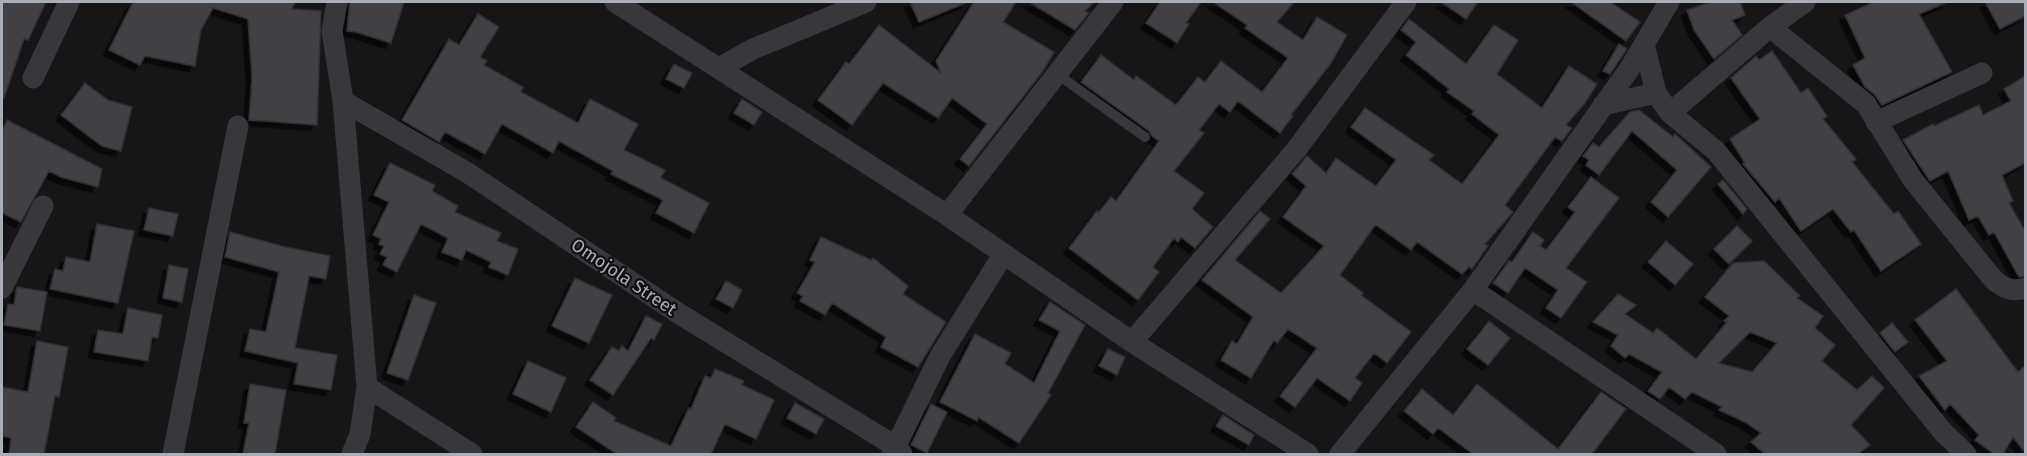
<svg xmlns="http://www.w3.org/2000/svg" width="2027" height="456" font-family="'Fira Sans',sans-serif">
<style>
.building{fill:#404145;stroke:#303034;stroke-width:1.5;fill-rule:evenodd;filter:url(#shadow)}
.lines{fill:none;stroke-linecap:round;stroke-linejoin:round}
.service{stroke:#37383d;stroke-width:10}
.minor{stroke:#37383d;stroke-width:21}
.labels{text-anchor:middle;stroke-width:4.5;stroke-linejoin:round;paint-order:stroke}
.street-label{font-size:18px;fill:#a8adb8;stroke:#111113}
</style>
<defs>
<filter id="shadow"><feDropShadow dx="-5.5" dy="5.5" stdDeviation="0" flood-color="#0009"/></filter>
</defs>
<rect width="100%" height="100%" fill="#161618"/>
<!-- building -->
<path class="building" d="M2 2H46L28 40 24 39 4 98H2Z
M133 2H295L292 9 321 11 317 125 249 120 252 78 248 19 213 8 201 30 195 66 145 56 140 65 109 50Z
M350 2H404L391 43 356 32 347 31Z
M910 2H968L919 22Z
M974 2H1016L1003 22 1054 52 1043 71 969 166 960 159 987 124 952 98 938 118 883 83 852 125 818 100 846 62 849 64 879 25 941 73 936 61Z
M1029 2H1094L1085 11 1089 13 1075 30Z
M1160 2H1201L1186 23 1189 24 1177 43 1146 23Z
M1213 2H1294L1277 22 1303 40 1317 17 1347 35 1331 63 1291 115 1293 116 1280 133 1238 101 1230 112 1219 104 1199 130 1204 133 1174 171 1204 193 1192 209 1213 227 1195 248 1181 237 1178 242 1174 238 1153 267 1159 272 1138 300 1069 248 1097 211 1099 212 1111 197 1116 201 1159 141 1152 136 1149 131 1081 82 1101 55 1134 80 1136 76 1176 105 1198 77 1205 82 1221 61 1262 92 1288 58 1245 28 1247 25Z
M1441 2H1478L1466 19Z
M1571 2H1610L1640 22 1626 41Z
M1711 2H1740L1745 15 1732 20 1742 35 1714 59 1694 30 1687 10Z
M1874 2H1948L1919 14 1952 72 1882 105 1874 94 1865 87 1853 65 1865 58 1845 15Z
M1985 2H2025V16L2000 29Z
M478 14 499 27 480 57 487 61 484 65 523 87 521 92 578 123 590 99 638 124 624 150 665 170 661 178 709 203 694 233 656 213 663 200 611 174 613 171 559 141 553 153 502 124 485 154 445 132 439 142 402 120 449 39 459 45Z
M1409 19 1466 64 1494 25 1518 40 1497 74 1542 108 1569 66 1597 84 1585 103 1566 125 1572 128 1562 141 1555 137 1505 205 1513 212 1485 244 1488 246 1472 269 1469 267 1462 274 1417 242 1411 250 1376 225 1373 228 1340 275 1363 293 1361 295 1411 332 1387 363 1374 353 1355 378 1362 383 1350 401 1317 378 1295 407 1280 396 1317 348 1288 329 1277 343 1274 340 1251 378 1221 360 1232 341 1237 344 1253 317 1202 280 1260 211 1270 219 1235 260 1281 293 1324 246 1283 217 1306 186 1292 174 1307 156 1326 173 1336 158 1376 186 1396 160 1351 127 1365 108 1434 155 1429 160 1462 184 1499 135 1472 114 1474 111 1447 92 1449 89 1406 55 1416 42 1401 30Z
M1619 44 1627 49 1610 74 1603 71Z
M1772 51 1801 93 1808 88 1827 116 1823 119 1856 159 1852 162 1894 214 1898 211 1921 244 1881 271 1854 230 1851 232 1833 209 1801 231 1779 198 1775 202 1743 164 1745 163 1730 139 1760 119 1731 78 1756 56 1759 60Z
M674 64 692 73 684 88 666 79Z
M2025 76V163L2002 175 2013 201 2009 203 2025 231V276L2019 277 1994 232 1989 235 1978 216 1969 220 1948 171 1930 181 1903 140 1933 124 1934 126 1979 105 1983 115 2011 101 2004 89Z
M85 83 108 100 132 107 121 151 102 146 61 115Z
M742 99 762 112 754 125 734 113Z
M1639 110 1673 137 1675 134 1711 167 1668 217 1651 202 1677 170 1632 131 1599 175 1586 165 1589 160 1583 156 1593 143 1599 147 1630 112Z
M7 120 102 169 98 187 61 177 49 171 21 222 2 213V131Z
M390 163 435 185 432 191 458 206 455 212 501 233 497 241 518 249 508 275 489 267 491 262 466 250 462 260 442 252 448 238 421 224 397 272 383 265 387 257 380 254 384 246 379 244 381 239 373 235 389 202 374 195Z
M1591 177 1619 198 1566 268 1587 282 1561 318 1546 308 1558 290 1525 268 1508 293 1493 283 1509 261 1512 262 1533 232 1544 240 1540 246 1546 250 1575 212 1568 207Z
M1723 180 1747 209 1743 214 1718 184Z
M149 208 178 214 173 236 144 230Z
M97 224 134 231 118 303 50 289 55 269 63 271 66 257 90 262Z
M1737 226 1752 241 1729 264 1714 249Z
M230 232 281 246 330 256 326 279 309 276 295 348 337 355 331 390 294 384 298 363 245 351 250 329 266 332 279 272 225 257Z
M821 237 871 260 873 258 908 286 903 294 946 322 918 367 881 347 886 337 832 303 825 315 800 301 803 296 797 293 815 262 810 260Z
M1666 241 1693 264 1675 285 1648 262Z
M1764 261 1800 296 1797 298 1823 316 1815 328 1835 345 1822 361 1857 390 1872 376 1884 388 1851 425 1870 445 1858 454H1765L1751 442 1761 433 1745 422 1719 410 1722 407 1692 392 1685 399 1669 387 1660 399 1648 391 1662 372 1629 354 1625 358 1611 346 1618 335 1593 322 1618 294 1636 305 1625 314 1653 333 1657 328 1696 359 1727 322 1724 321 1729 316 1705 297 1733 263ZM1750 332 1777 343 1752 372 1719 363Z
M169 265 188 269 182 302 163 298Z
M575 278 612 295 589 343 552 326Z
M726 281 742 290 733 308 716 299Z
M17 287 47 292 40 331 4 325 8 304 14 305Z
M1956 289 2018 372 2025 366V452L2013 437 2003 454H1994L1975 440 1979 435 1950 404 1945 410 1919 376 1947 361 1915 320Z
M414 295 436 303 408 380 387 373Z
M1050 302 1085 325 1048 393 1051 395 1019 443 978 417 977 421 940 402 975 334 1011 353 1005 364 1034 383 1060 331 1039 320Z
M128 308 162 315 158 338 152 337 148 361 94 352 98 330 123 334Z
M646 316 662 324 654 340 651 338 613 395 590 380 612 347 619 351 622 346 628 351Z
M1489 321 1510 338 1488 365 1467 349Z
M1892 323 1908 342 1895 352 1880 333Z
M37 341 68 347 59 397 55 396 44 454H9L11 438 2 436V387L28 392Z
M1108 349 1125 357 1117 375 1099 366Z
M528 361 566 378 551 412 513 394Z
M715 369 744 381 742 385 774 400 756 439 725 424 711 454H617L576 427 593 402 616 418 614 421 671 446 689 408 691 409 705 376 711 378Z
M250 384 286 390 275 454H243L249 423H244Z
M1477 384 1558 449 1601 392 1626 409 1592 454H1473L1438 428 1433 434 1404 411 1422 389 1453 415Z
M795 403 824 419 816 434 787 418Z
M931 404 947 412 927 453 911 445Z
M1223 415 1254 435 1249 445 1216 426Z"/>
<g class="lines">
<!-- service -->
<path class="service" d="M1057 74 1145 137"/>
<!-- minor -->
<path class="minor" d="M337 2 332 31 343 101 367 387 360 434 352 454
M615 2 947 215 1132 342 1308 454
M1770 27 1866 104 1913 180 1993 279C2004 289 2012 292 2026 288
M1644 44 1656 93 1670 113 1716 151 1943 432 1966 454
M719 68 753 49 866 2
M33 78 69 2
M343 101 468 173 678 313 895 446 902 454
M1603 105 1656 93
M1670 113 1770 27 1805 2
M1876 122 1982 73
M947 215 1113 2
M2 288 43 206
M1473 290 1716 454
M1132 342 1296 150 1406 2
M367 387 472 454
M173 454 238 126
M892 454 940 356 1003 255
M1340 454 1473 290 1630 68 1669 2"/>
</g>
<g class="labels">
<!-- street labels -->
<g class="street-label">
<text transform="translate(624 277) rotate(34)" y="6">Omojola Street</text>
</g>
</g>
<!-- border -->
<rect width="2027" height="456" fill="none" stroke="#a8adb8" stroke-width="6"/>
</svg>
